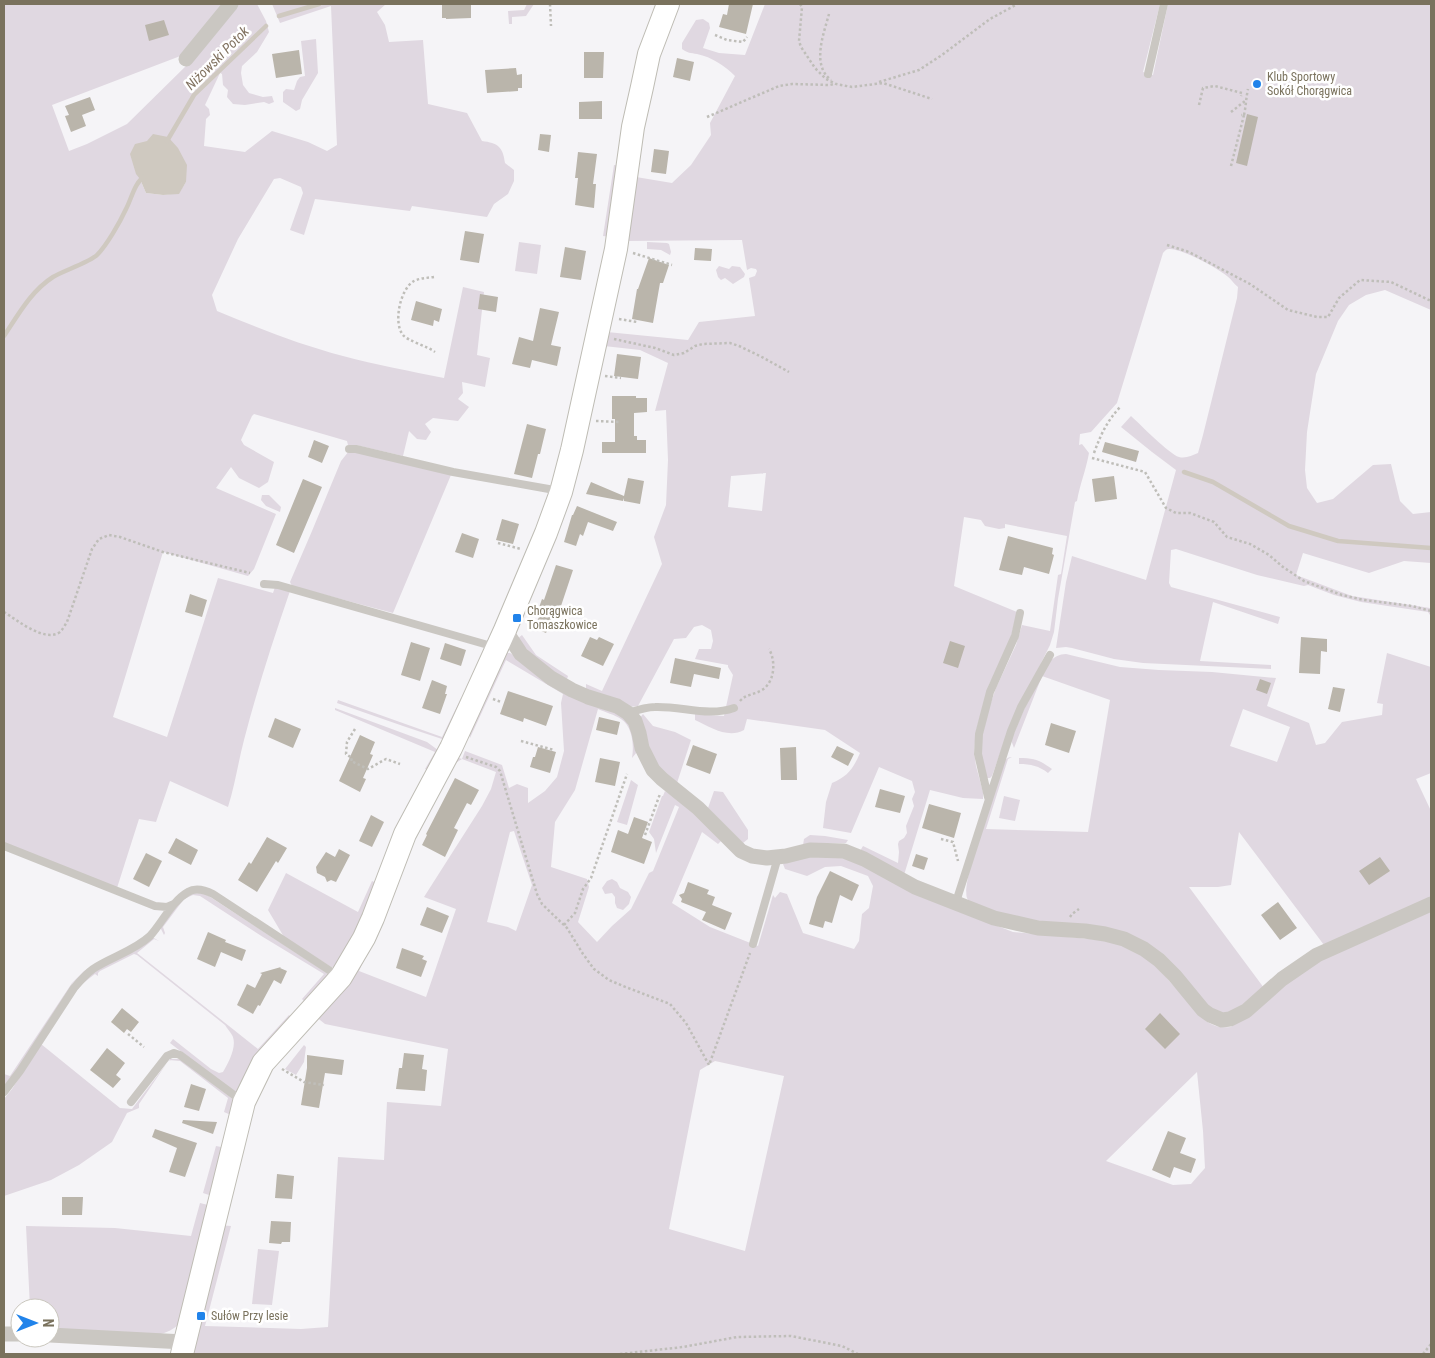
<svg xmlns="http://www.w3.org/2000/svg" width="1435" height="1358" font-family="'Roboto Condensed',sans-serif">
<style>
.green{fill:#e0d8e1;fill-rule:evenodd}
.water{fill:#cfc9c0}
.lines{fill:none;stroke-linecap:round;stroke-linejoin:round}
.stream{stroke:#cfc9c0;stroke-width:4.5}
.building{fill:#bab5ab}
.secondary-casing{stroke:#bebcb4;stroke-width:24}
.path{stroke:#bfbeb9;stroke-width:2.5;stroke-dasharray:2.5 2.5;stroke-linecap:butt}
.lane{stroke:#cac7c2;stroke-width:8}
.street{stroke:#cac7c2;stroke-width:15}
.secondary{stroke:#fff;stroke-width:22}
.poi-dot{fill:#2183ea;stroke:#fff;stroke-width:2}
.labels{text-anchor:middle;stroke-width:5;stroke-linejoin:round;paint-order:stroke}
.poi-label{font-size:12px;fill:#7a725d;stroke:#fff;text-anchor:start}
.water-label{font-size:14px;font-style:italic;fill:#827361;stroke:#fff}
</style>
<rect width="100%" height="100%" fill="#f5f4f7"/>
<!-- green -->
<path class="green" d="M4 4H226L183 55 52 105 69 151 87 144 127 124 190 62 238 4H257L266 21 269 32 257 52 242 66 241 73 243 85 249 93 263 97 272 96 274 102 269 104 264 102 245 105 233 104 227 97 228 90 223 85 222 74 220 73 205 105 209 109 210 115 206 119 204 146 245 152 272 131 308 142 327 151 337 145 331 6 280 23 272 4H386L377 12 385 25 389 42 423 40 428 104 467 113 482 141C498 143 503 147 505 163L514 170V181L508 194 494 204 487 217 412 206 410 211 315 199 304 235 290 230 303 193 301 187 280 178 274 179 238 239 212 295 217 311C258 328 300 345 343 356 376 365 410 371 444 378L463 287 484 292 477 355 490 358 485 387 462 382 463 393 458 399 469 407 458 421 433 418 425 424 431 432 426 440 417 439 409 431 403 456 356 445H348L347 441 254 414 252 416 241 440 244 445 274 462 268 482 259 488 239 478 231 467 216 488 276 514 254 569 248 576 163 552 113 717 167 737 218 578 273 593 275 587 290 591C273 640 257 690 244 740 238 763 235 785 228 807L170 781 156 822 139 819 117 888 4 843ZM140 179 186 182 179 193 163 195 146 193Z
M527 4H534L526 16 512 17V24H509L508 11 524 10Z
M765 4H1160L1143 72 1153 75 1168 4H1431V310L1385 290 1366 295 1349 305 1338 321 1316 374 1307 432 1305 470 1307 488 1317 503 1333 499 1373 465 1391 464 1400 501 1413 514 1431 512V563L1404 561 1369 573 1303 553 1296 575 1352 596 1430 608V615L1428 612 1361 602 1334 595 1308 585 1304 586 1257 575 1176 549 1171 550 1169 583 1171 587 1280 617 1278 624 1213 602 1200 661 1271 665V669L1143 663 1114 659 1072 648 1066 647 1056 648 1066 582 1072 556 1146 580 1176 470 1152 452 1121 427 1131 416C1141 425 1169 454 1179 457 1186 459 1192 455 1198 453L1203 435 1237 298 1238 287C1234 284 1231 279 1227 276 1217 268 1181 248 1169 249 1166 249 1165 251 1163 253L1117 403 1091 432 1080 434 1079 445 1082 444 1089 453C1086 470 1080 484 1077 501L1075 502 1058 599 1054 632 1050 645 1010 726 992 776 990 778H986L981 753V740L990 705 996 688 1016 645 1022 625 1050 631 1058 575 1061 574 1067 536 1005 524V528L999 529 985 526 981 520 964 517 954 586 1017 612 1010 641 989 685 976 731 974 752 976 766 983 792V799L963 798 930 790 904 875 860 851 863 846 898 863 899 852 898 844 899 841 904 838 907 833 906 826 914 806 912 799 915 792 912 781 879 767 851 833 823 828 826 802 832 783C848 776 853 769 860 753L825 730 747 719 744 730C728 739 710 727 695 720V714L724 716 733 675 728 667V665L695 659 699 649H711L713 641 711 630 702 625 694 627 686 638 674 639 638 706 629 707 586 691V684L602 691 662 564 654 537 666 505 668 460 666 410 655 411 668 363 640 350 604 346 607 332 688 340 699 322 755 316 749 278 755 276 757 271 756 269 751 268 747 270 742 240 627 241 636 177 672 183 691 165 711 135 710 123 735 76C725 66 712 57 697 54 691 53 687 53 682 49V43L696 20 703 19 709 23 710 28 703 48 719 53 745 55ZM766 473 762 511 728 507 731 476Z
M316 39 318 73 302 100 300 109 296 111 283 102V92L286 89 294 90 297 81 300 77 305 76 301 41Z
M614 165 621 166 612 237 603 236Z
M519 242 541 245 537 274 515 271Z
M647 242 667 243 669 244 671 252 670 255 661 250 647 249Z
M719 266 729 269 732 266 740 267 745 274 744 277 733 284 725 278 721 280 718 277 716 270Z
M349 451H355L451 475 393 613 292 586 290 582 312 531 341 461Z
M262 495H269L281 507 280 512 266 506 261 500Z
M522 635 536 655 568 676 566 682 543 666 517 639Z
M504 653H510L565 691 624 716 631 725 637 752 632 758C634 746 633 727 621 719 615 715 605 712 598 709L575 790 555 822 551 867 587 879 589 887 578 922 597 942 612 926 631 909 649 873 653 871 679 807 675 805 656 853 654 839 649 832 662 796H663L665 791 692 809 721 841 718 844 702 832 672 903 710 927 758 946 773 895 775 898 780 892 787 894 803 933 854 949 859 941 862 914 869 908 873 886 868 876 841 866 825 867 807 876 785 869 783 864C793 854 827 854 841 855L954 909 1013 932 1113 941 1137 951 1153 963 1206 1021C1215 1027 1221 1028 1231 1027L1292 978 1329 956 1431 911V1354H190L219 1225 231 1226 205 1326 301 1329 328 1327 338 1157 384 1160 387 1102 441 1106 448 1049 325 1024 315 1016 373 939 359 971 426 997 456 909 424 897 482 806 491 789 496 772 462 759 454 764 451 761 459 758 462 759 465 751 502 765 509 788 517 784 528 788V803L545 791 557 777 564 751 561 703 563 694 506 660 470 738 469 732ZM514 831 532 885 516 931 508 927 487 922 510 832ZM715 1061 784 1076 745 1251 669 1229 700 1070ZM1197 1072 1203 1131 1205 1168 1191 1184 1173 1185 1106 1161Z
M1387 653 1431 667V773L1416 779 1431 811V899L1324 945 1239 832 1231 885 1218 887H1189L1264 988C1254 999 1243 1013 1228 1015 1204 1017 1178 971 1162 955 1156 950 1134 937 1126 934 1118 931 1109 928 1101 927 1082 924 1063 926 1044 925 1023 923 1001 918 982 909 977 906 969 904 967 898 961 882 996 785 1003 764 1005 760 1007 757 1012 757L1008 759 986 829 1088 832 1110 700 1042 676 1014 748 1011 740 1025 707 1050 661C1055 657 1059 654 1066 654L1120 667 1159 670 1212 672 1276 678 1267 706 1309 723 1316 745 1325 743 1342 722 1382 715 1383 704 1377 703ZM1243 709 1290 727 1277 762 1230 746Z
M461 698 463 700 448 741 403 726 337 703 338 700 442 737Z
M335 708 427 742 442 753 432 771 425 769 435 752 335 710Z
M643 714 653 726 675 732 691 740 677 783 659 770 638 720Z
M1019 758C1035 758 1039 760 1052 769L1048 773C1039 766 1031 764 1019 764Z
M631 780 638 785 627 825 617 822Z
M714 791 723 792 748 830V839L743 843 708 808Z
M1004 796 1020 800 1015 821 999 818Z
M810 835 825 836 848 840 846 843H824L803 845 804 839Z
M286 873 358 912 372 881 379 884 336 968 331 967 284 937 268 910Z
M612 879 617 882 620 888 628 892 631 897 629 904 623 910 617 908 615 903V897L612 893 605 894 602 888 607 881Z
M198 893H204L327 973 331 977 330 981 308 1005 302 999 324 974 263 937 200 896 193 895 184 899 163 927 165 933 164 935 160 927C170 913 179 895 198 893Z
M152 937 159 941 154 939 137 953 258 1049 289 1015 294 1020 241 1091 236 1092 232 1091 170 1043 173 1039 211 1069 219 1073 223 1072C228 1063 238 1046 232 1035 230 1032 227 1028 225 1025L137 955 134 954 100 971 98 973V976L95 974 82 984 73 995 41 1044 120 1108 132 1109 170 1059H180L234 1100 233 1116 224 1112 228 1098 180 1061 169 1060 139 1104V1108L127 1113 112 1142 79 1165 51 1180 4 1196V1099L12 1089 74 991 91 974Z
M100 961 73 983 16 1071 4 1086V1074L10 1076 72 983 84 971Z
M304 1045 306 1047 304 1062 296 1075 285 1069Z
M216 1146 221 1147 223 1150 212 1196 203 1193Z
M200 1203 212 1206 181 1322C173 1330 167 1333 156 1335L50 1332V1308H30L26 1226 115 1228 191 1236Z
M258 1249 279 1251 272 1305 252 1304Z"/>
<!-- water -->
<path class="water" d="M153 134 168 137 178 148 187 165 186 182 179 194 163 195 146 193 140 179 136 174 130 154 135 144 147 141Z"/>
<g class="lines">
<!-- stream -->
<path class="stream" d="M279 16 319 4
M167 141 194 95 266 26
M4 336C18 315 31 291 53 277 63 271 90 262 97 255 107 245 120 222 126 209 132 198 134 183 145 176
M1184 472 1213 482 1289 526 1338 541 1431 548"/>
</g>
<!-- building -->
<path class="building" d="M442 4H471V18L446 19V18H442Z
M729 4H753L746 34 719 27 723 14 727 15Z
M164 20 169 35 149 41 145 25Z
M299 50 302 74 276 78 272 54Z
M584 52H604L603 78H584Z
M677 58 694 62 690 81 673 77Z
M516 68 517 75 522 74V88H518V91L487 93 485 70Z
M90 97 95 110 82 115 86 126 71 132 65 116 69 115 65 106Z
M602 101V119H579V102Z
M1247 114 1258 117 1247 166 1236 163Z
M540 134 551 135 549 152 538 150Z
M654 149 669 151 666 174 651 172Z
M578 152 597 154 593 184H596L594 208 575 205 578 178H575Z
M465 231 484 234 479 263 460 260Z
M565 247 586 251 581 280 560 277Z
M695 248 712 249 711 261 694 260Z
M649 258 669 265 663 283H660L653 323 632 319 637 289H638Z
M480 294 498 297 496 312 478 309Z
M416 301 442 309 439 322 434 320 433 326 411 320Z
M540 308 559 312 551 345 561 347 557 366 532 360 530 368 512 364 519 337 533 341Z
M617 354 641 357 638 379 614 376Z
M612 396H636V398H647V412L634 413V436H637V440H646V453H602V442H615V419H612Z
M527 424 546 429 540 454H538L532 478 514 474Z
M314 440 329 446 322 463 308 457Z
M1105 442 1139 451 1136 462 1102 452Z
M1114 476 1117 499 1095 502 1092 479Z
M628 478 644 481 640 504 624 501V498L623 501 586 494 591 482 624 496Z
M303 479 322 487 294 553 276 545Z
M577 506 617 522 613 531 588 522 583 536 580 534 576 546 564 542 572 515H573Z
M502 519 519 524 513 544 496 540Z
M462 533 479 539 473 558 455 552Z
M1008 536 1053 548 1052 554 1054 555 1049 574 1024 567 1022 575 999 570Z
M556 565 573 570 561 606 563 607 557 624 551 622 546 633 534 628 539 617 536 616 542 599 544 600Z
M190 594 207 600 202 617 185 612Z
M590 637 597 640 599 637 614 644 603 666 581 656Z
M1301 637 1327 639V652L1321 651 1320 674 1299 673Z
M950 641 965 646 958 668 943 663Z
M411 642 430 648 420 681 401 675Z
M445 643 466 650 461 666 440 659Z
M675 658 721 668 719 679 694 674 691 687 670 683Z
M1260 679 1271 683 1267 694 1256 690Z
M432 680 447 686 445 694H447L440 714 422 708Z
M1333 687 1345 689 1340 712 1328 709Z
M508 691 553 706 546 726 524 718 523 722 500 714Z
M599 717 620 722 617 735 596 730Z
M275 718 301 729 293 748 268 737Z
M1051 723 1076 731 1069 753 1045 745Z
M360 735 375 742 370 754 373 755 363 778 366 779 360 792 339 781Z
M693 745 717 754 710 774 686 765Z
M837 746 854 754 848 766 831 757Z
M538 747 556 752 550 773 530 767 533 757H535Z
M796 747 797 780H781L780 748Z
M600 758 620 762 615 786 595 782Z
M455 778 479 790 471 805 467 803 454 828 458 830 445 857 422 845 427 835 426 834Z
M880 789 905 796 900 813 875 807Z
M929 804 961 813 954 838 922 828Z
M371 815 384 822 372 847 359 841Z
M634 817 648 822 642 838 652 842 644 864 611 852 618 830 628 834Z
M267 837 287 848 278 863 276 861 257 892 238 880 249 862 251 864Z
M176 838 198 850 191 865 168 853Z
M339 849 350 855 336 882 331 880 327 882 325 877 317 873 316 867 326 852 335 857Z
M146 853 162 861 149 887 133 879Z
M916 854 928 858 924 870 912 866Z
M1380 857 1390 871 1369 885 1359 871Z
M830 871 859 885 852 901 840 895 832 923 825 921 823 928 809 924 817 897Z
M688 882 709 890 707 894 715 897 712 905 732 913 725 930 702 920 706 912 681 902 682 899 679 895 684 893Z
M1278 902 1297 928 1280 940 1261 915Z
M427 907 449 916 442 933 420 925Z
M208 932 226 940 225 942 246 950 242 961 221 952 215 967 197 959Z
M402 948 424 956 422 959 427 961 421 977 396 968Z
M281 967 280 968 287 971 281 984 274 980 260 1006 258 1005 253 1014 237 1005 247 984 255 988 262 974 260 973Z
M122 1008 139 1022 131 1032 127 1029 124 1033 111 1022Z
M1160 1013 1180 1034 1165 1049 1145 1029Z
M107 1048 125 1063 116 1075 121 1079 113 1088 90 1070Z
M404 1053 424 1055 422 1069 427 1070 425 1091 396 1089 399 1068H402Z
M307 1055 344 1060 342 1075 325 1073 319 1108 301 1105 307 1068Z
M191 1084 206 1089 199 1111 184 1107Z
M183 1120 217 1122 213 1134 182 1123Z
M155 1129 197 1143 185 1177 169 1172 177 1148 152 1137Z
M1168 1131 1186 1138 1180 1153 1196 1159 1191 1173 1174 1167 1170 1178 1152 1170Z
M277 1174 294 1176 292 1199 275 1198Z
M62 1197H83L82 1215H62Z
M271 1221 291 1222 290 1242H282L281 1244 269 1243Z"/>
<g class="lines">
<!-- secondary casing -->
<g class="secondary-casing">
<path id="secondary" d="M182 1354 244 1102 263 1063 341 977 364 938 373 918 405 834 451 748 470 707 505 630 546 533 561 492 572 450 616 249 633 127 642 87 649 54 668 4"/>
</g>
<!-- path -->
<path class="path" d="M550 4 551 26
M800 4 802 7 799 41 801 47 815 68 826 79 836 84 852 87 883 83 932 99
M829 14C824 33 811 65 831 80
M715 35 727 40 743 42 747 37
M879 82 919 70 942 55 990 19 1012 7 1017 4
M1199 105 1203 88 1215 86 1242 93 1241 96
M1231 112 1245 101
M1244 115C1246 106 1246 98 1248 89
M707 117 779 86 792 84 830 85 834 84
M1231 166 1244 115H1241
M1167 245 1189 252 1250 284 1288 310 1317 317H1328L1339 298 1360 280 1391 282 1431 301
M633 253 672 265
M434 277C427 278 420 278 414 281 400 289 393 323 403 335 408 341 427 346 435 352
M619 319 637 322
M614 339 655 348 674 355 684 353 695 346 703 344 730 343 739 346 760 356 789 372
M605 376 621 378
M596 421 620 422
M1094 453C1101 434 1107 421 1121 406
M1092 458 1145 472 1166 508 1176 513H1190L1214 522 1227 537 1250 544 1269 555 1283 567 1304 581 1342 595 1364 600 1412 606 1431 611
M498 543 521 549
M4 612C17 620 45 643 60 632 63 629 65 625 67 622L92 549 99 539 109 535 120 537 163 552 250 573
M493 699 501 702
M740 701C746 694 754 695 762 690 775 682 776 661 769 649
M355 729 347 742 346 754 352 758 351 761 368 769 386 759 400 764
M521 741 554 750
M466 757 496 767 500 771 537 894 542 904 567 928 583 954 594 969 609 980 623 986 670 1004 686 1023 709 1065 750 953
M645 835 660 794
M941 839 953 842 958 861
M1070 917 1072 914 1079 909
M564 925 575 913 583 889 591 878 627 774
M128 1034 144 1047
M282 1069 304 1082 324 1085
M620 1354 683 1347 737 1337 791 1336 842 1346 858 1354
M1423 1354 1431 1344"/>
<!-- lane -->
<path class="lane" d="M1148 74 1164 4
M349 449H356L453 472 560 491
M264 584 278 585 495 647
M628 713C637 710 646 707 655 707 682 706 708 717 734 708
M988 797 978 754 979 734 990 692 1015 636 1020 613
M4 846 155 906 167 907 174 904
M956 902 1011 731 1021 707 1050 655
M753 944 778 857
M4 1092 20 1071 74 988C80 981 86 974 93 969 111 957 134 951 150 936 163 922 171 902 188 892 196 887 205 890 213 894L338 976
M131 1102 167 1056 174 1053 180 1055 242 1101"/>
<!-- street -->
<path class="street" d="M186 59 231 4
M505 630 521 654 551 678 572 690 588 697 617 706 628 713 635 721 639 733 642 748 653 770 662 779 698 808 741 851 752 856 767 858 786 856 810 850 844 851 864 859 915 887 994 918 1038 928 1085 931 1105 934 1124 939 1144 949 1159 960 1175 976 1203 1010 1210 1015 1222 1020 1230 1019 1246 1011 1282 979 1317 955 1431 904
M4 1334H20
M50 1335 184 1342"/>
<!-- secondary -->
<use href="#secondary" class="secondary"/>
</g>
<!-- markers -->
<g class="poi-dot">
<circle cx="1257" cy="84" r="5"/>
<rect x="512" y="613" width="10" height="10" rx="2.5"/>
<rect x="196" y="1311" width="10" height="10" rx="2.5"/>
</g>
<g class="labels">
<!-- poi labels -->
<g class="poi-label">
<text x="1267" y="81">Klub Sportowy<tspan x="1267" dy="14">Sokół Chorągwica</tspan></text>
<text x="527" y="615">Chorągwica<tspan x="527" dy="14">Tomaszkowice</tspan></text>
<text x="211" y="1320">Sułów Przy lesie</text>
</g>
<!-- water labels -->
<g class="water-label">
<text transform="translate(217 58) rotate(-45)" y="5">Niżowski Potok</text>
</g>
</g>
<!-- border -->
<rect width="1435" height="1358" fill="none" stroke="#7a725d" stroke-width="10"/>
<!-- north arrow -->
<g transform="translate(35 1323) rotate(90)"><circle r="24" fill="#ffffff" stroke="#cac7be"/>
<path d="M0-4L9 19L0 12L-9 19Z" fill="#2183ea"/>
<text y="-8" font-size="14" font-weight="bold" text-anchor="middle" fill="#7a725d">N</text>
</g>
</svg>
